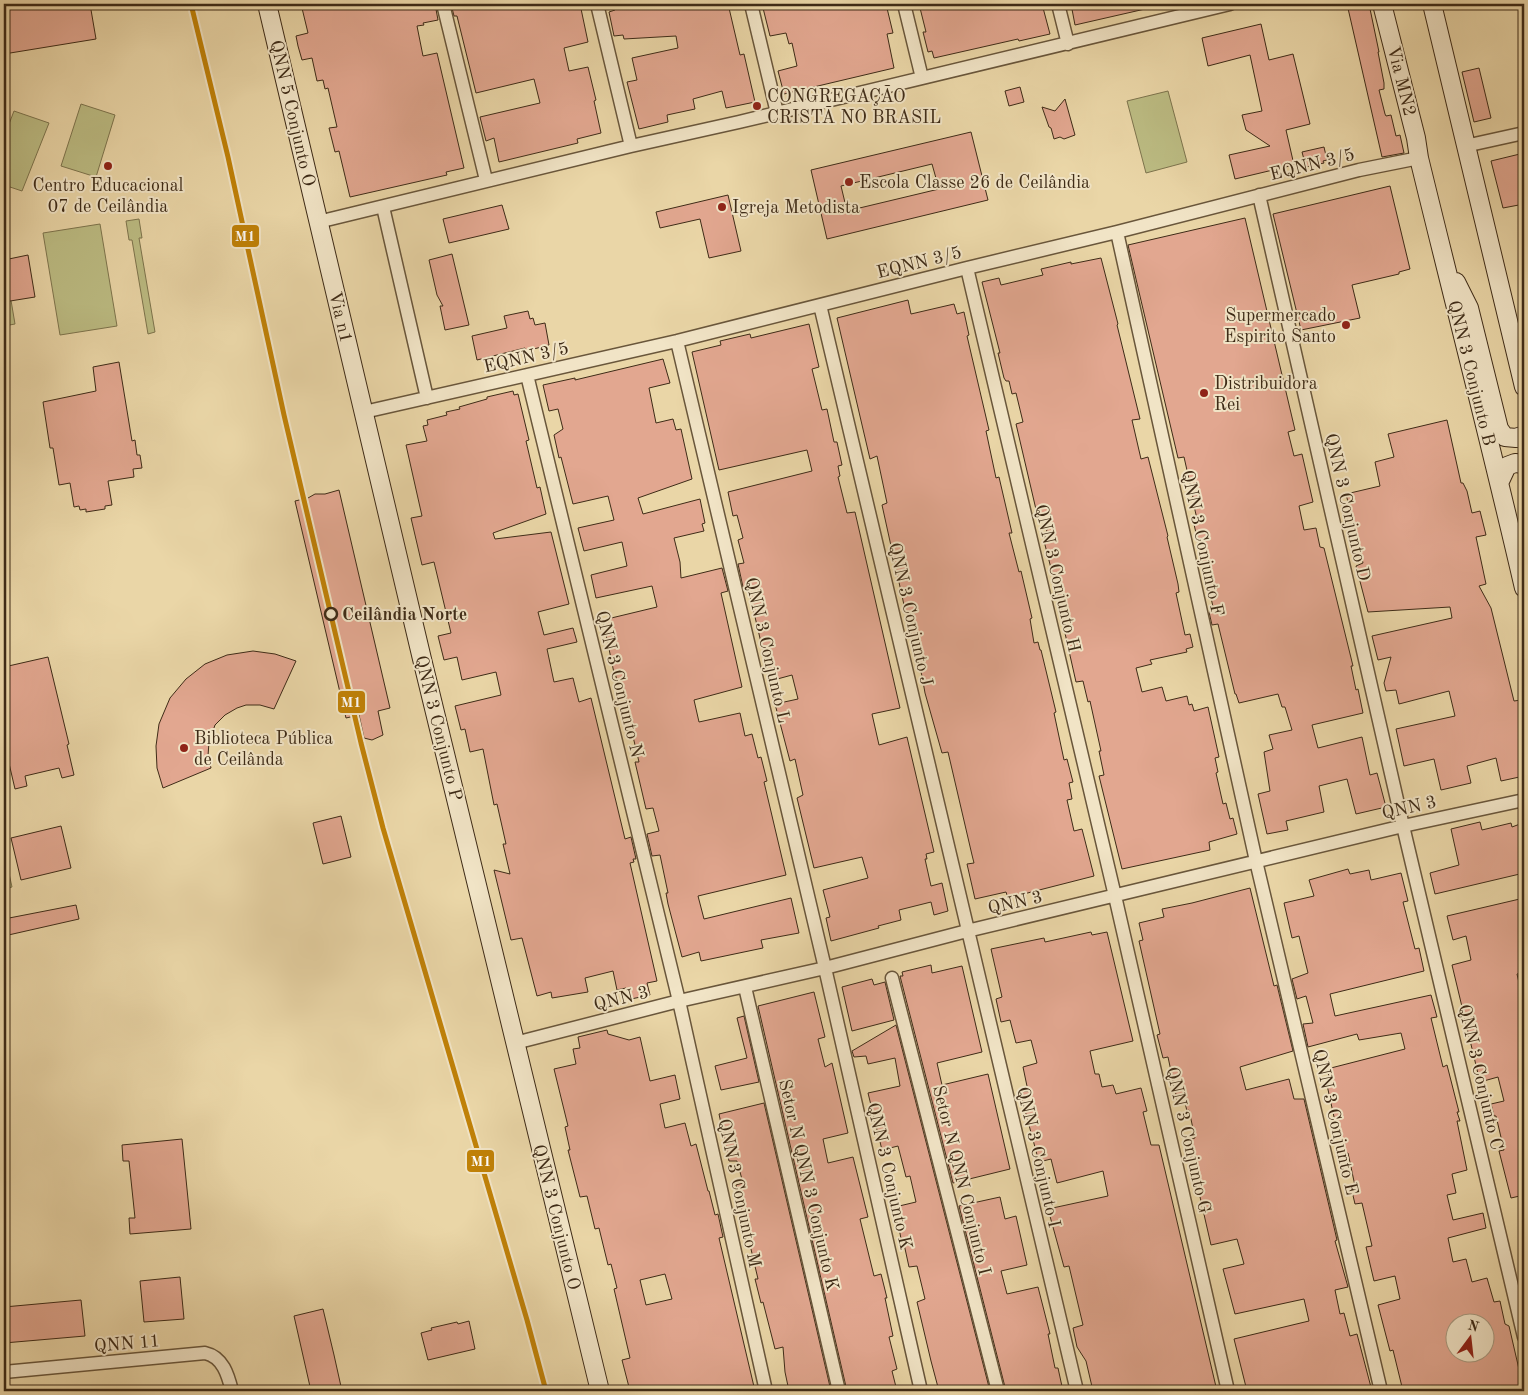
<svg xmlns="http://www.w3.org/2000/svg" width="1528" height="1395" font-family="'Old Standard TT',serif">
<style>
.garden{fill:#bcbc83;stroke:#7d744d}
.building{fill:#e2a790;stroke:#3e2b17;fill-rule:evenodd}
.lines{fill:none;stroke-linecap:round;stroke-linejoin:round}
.street-casing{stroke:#69563b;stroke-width:15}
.secondary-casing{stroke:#3e2b17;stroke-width:20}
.street{stroke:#f1e4c6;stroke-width:12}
.secondary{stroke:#f1e4c6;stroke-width:18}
.metro-1-casing{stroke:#f1e4c6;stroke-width:9}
.metro-1{stroke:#c08107;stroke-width:5}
.poi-dot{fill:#8f2418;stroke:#f1e4c6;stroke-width:2}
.stop-dot{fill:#f1e4c6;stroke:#3e2b17;stroke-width:2.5}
.labels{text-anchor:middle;stroke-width:4;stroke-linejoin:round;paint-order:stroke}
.street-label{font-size:18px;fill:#3e2b17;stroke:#f1e4c6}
.poi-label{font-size:18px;fill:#3e2b17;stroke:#f1e4c6;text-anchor:start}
.stop-label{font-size:18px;font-weight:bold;fill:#3e2b17;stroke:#f1e4c6;text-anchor:start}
.line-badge{stroke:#f1e4c6;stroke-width:2}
.badge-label{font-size:14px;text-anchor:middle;font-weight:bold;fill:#fff}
</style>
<rect width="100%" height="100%" fill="#ead6a7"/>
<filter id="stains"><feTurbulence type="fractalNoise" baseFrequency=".004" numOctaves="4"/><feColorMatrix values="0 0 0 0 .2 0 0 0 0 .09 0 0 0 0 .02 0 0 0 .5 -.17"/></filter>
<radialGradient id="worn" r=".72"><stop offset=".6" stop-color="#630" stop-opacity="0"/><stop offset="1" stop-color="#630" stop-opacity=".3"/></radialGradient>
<!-- garden -->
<path class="garden" d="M1168 91 1187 162 1146 173 1127 101Z
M81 104 115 115 96 177 61 166Z
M14 111 49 123 22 191 4 185V137Z
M139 219 142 238H139L155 332 148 334 132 240H129L126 221Z
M100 224 117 326 60 335 43 233Z
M4 259 15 324 4 326Z
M4 851 12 887 4 889Z"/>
<!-- building -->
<path class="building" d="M33 4H90L96 39 4 54V9Z
M301 4H435L438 20 423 23 424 25 417 26 423 56 437 53 464 168 446 172 447 175 350 197 339 151 335 152 329 128 337 127 328 88 325 89 323 80 317 81 312 58 302 60 298 46 296 36 308 33Z
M451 4H580L588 42 564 48 569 71 588 67 596 100 594 101 601 133 577 139 578 143 499 162 494 138 486 141 480 117 540 103 534 79 476 93 457 16H454Z
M613 4H724L725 9 729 8 740 55 744 54 755 102 726 108 722 91 693 99 695 109 667 115 668 122 639 129 627 82 637 80 632 58 678 48 676 36 624 39 623 35 614 36 609 12 615 10Z
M762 4H886L893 33 887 34 894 68 784 94 778 71 797 66 792 43 789 44 786 33 770 36Z
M919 4H1042L1050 34 1019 41 1018 39 934 58 932 51 928 52 923 32H926Z
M1071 4H1144L1145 9 1075 25Z
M1347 4H1369L1379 52H1378L1384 83V89L1379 90 1385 114 1386 116 1391 115 1396 136 1400 135 1404 153 1382 157Z
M1261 24 1269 60 1293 54 1310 124 1286 130 1294 165 1235 179 1229 155 1270 146 1246 130 1242 115 1262 111 1250 55 1208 66 1202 38Z
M1479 68 1491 118 1474 122 1462 72Z
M1020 87 1024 102 1009 106 1005 91Z
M1065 99 1075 135 1064 139 1060 137 1054 139 1051 128 1049 127 1042 107 1055 111Z
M971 132 988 200 827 239 811 170ZM932 164 939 189 847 211 841 186Z
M1324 147 1327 160 1323 161 1324 163 1306 167 1302 152Z
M1524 153V204L1503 208 1491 161Z
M1390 186 1410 269 1399 272V274L1352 285 1360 318 1301 330 1273 214Z
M728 195 741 251 709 258 700 219 660 228 656 212Z
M502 205 509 229 449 243 443 219Z
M1245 218 1295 430 1288 432 1294 456 1302 454 1313 502 1299 506 1304 530 1316 528 1320 547 1324 548 1353 666H1351L1356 690 1358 689 1363 713 1312 725 1318 748 1362 737 1370 775 1377 773 1386 807 1356 814 1347 779 1319 786 1324 812 1286 821 1288 830 1267 834 1258 794 1270 791 1264 752 1273 749 1269 735 1292 730 1285 707H1282L1278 694 1239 703 1236 694H1235L1218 624 1212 625 1209 612 1214 611 1193 520 1197 519 1192 497H1193L1184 457 1178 458 1128 245Z
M452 254 469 325 445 330 440 306H443L437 295 429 260Z
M28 255 35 297 4 302V260Z
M1101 258 1118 324 1117 325 1140 419 1132 420 1141 459 1148 457 1168 536 1167 537 1178 584 1179 592 1176 593 1185 635 1190 634 1193 647 1186 649 1187 652 1150 660 1152 664 1136 668 1142 692 1162 687 1166 701 1187 696 1189 705 1192 704 1194 711 1208 707 1219 757 1215 758 1218 772 1216 773 1223 804 1226 803 1230 819 1233 818 1237 834 1209 842 1210 850 1122 869 1099 776 1104 775 1099 751H1101L1090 701 1088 702 1083 681 1076 682 1060 611H1062L1044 541 1051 514 1038 518 1016 424 1023 422 1016 393 1012 394 1009 381H1006L1004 378 998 353H1000L982 282 999 278 1001 285 1043 275 1041 269 1071 262V264Z
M908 300 911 314 954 304 957 314 964 312 969 335 967 336 989 430 986 431 996 478 999 477 1012 533H1009L1019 572 1021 571 1032 618 1030 619 1034 643 1038 642 1040 650H1041L1056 712 1054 713 1064 760 1067 759 1073 782 1069 783 1072 799 1067 800 1074 831 1082 829 1094 876 1008 898 1006 892 975 899 967 864 974 863 972 855 948 752 942 753 925 693 922 676 904 605 882 505 887 503 877 456 870 459 837 318Z
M528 311 530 319 533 318 535 325 545 323 549 345 526 351 525 348 477 360 472 336 507 328 504 316Z
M809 324 819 367 812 369 822 410 827 409 834 442H837L842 465 838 466 840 476 838 477 847 513 855 512 900 708 872 714 879 745 907 737 934 852 926 854 927 859H925L931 886 942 883 948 911 934 915 931 902 899 910 901 920 878 926 879 928 831 941 826 918 830 917 823 890 868 878 862 857 814 868 797 798 803 795 795 759 790 761 775 704 798 699 792 675 770 681 748 587H743L738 564 744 563 738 540 743 538 737 515 733 516 728 492 812 471 807 450 719 470 692 352 721 345 720 341 750 334 751 338Z
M663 359 670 383 649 388 656 423 673 419 676 430 681 429 692 479 638 498 643 514 700 499 705 523 702 524 704 531 674 538 680 562 681 578 722 568 728 591 721 593 742 687 694 700 699 722 740 713 745 736 752 734 758 758 761 757 767 781 764 782 786 875 698 896 704 919 791 898 799 933 761 940 763 948 701 961 699 952 682 957 668 904 666 893H668L660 855 652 856 647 834 659 831 653 808 646 809 635 762H639L631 728 634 727 624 690 620 691 615 673H614L603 620 657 607 652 586 596 598 591 575 627 566 622 542 584 551 578 528 614 520 608 496 573 504 561 457 559 458 554 435 563 429 558 409 549 411 543 385 575 378V380Z
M119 362 132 441 135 440 137 455H140L142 468 133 469 134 477 108 481 112 505 105 506V509L86 512V509L80 510 79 506 74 507 70 483 59 485 53 448H50L43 402 96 391 93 367Z
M513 391 514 395 518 394 529 440 526 441 537 488 540 487 546 514 493 533 495 539 551 532 569 604 538 612 544 635 573 628 577 642 547 649 554 682 573 678 579 702 591 698 625 839 631 837 636 859H633L634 862 630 863 657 981 647 983 650 995 631 999 626 988 617 990 613 971 585 978 588 992 552 998 551 992 537 996 522 938 511 940 494 870 510 874 503 844H506L497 804 494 805 483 749 470 752 465 729 461 730 455 706 501 695 496 672 462 680 457 657 444 660 438 636 451 633 434 562 422 565 411 518 422 516 406 445 427 441 423 426 428 425 427 420 447 415 446 412 460 409 459 407 487 399V397Z
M1447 420 1461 483H1463L1467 491 1472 513 1480 511 1486 535 1476 537 1486 584 1479 586 1491 608 1514 701 1521 700 1524 711V724L1522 725 1524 736V776L1501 781 1496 758 1467 766 1471 783 1441 790 1434 759 1404 766 1396 729 1455 716 1449 691 1399 704 1396 690 1386 691 1384 683 1391 657 1378 660 1372 636 1452 618 1450 607 1368 612 1356 566 1363 563 1346 494 1380 486 1375 462 1394 457 1388 434Z
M339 490 390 708 378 711 383 735 372 740 364 738 359 715 346 718 295 501 308 498 315 494H325Z
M253 651 275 654 296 661 274 709 260 705H246L237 708 225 715 215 725 209 742 208 756 211 768 163 788 157 768 156 746 159 724 170 698 186 679 205 664 227 655Z
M48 657 69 744 67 745 74 775 62 778 59 768 25 776 27 786 15 789 8 759H6L4 751V667Z
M341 816 351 857 323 864 313 823Z
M1480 822 1482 830 1511 823 1512 827 1520 824 1522 831H1524V873L1435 894 1430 873 1459 865 1451 829Z
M61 826 71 868 21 880 11 838Z
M1348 869 1350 874 1369 870 1371 880 1401 873 1408 901 1403 902 1415 949 1419 948 1424 971 1330 994 1335 1016 1431 995 1437 1017 1431 1018 1443 1067 1447 1065 1459 1112H1457L1460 1121H1457L1467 1170 1452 1174 1456 1193 1447 1195 1453 1220 1483 1213 1486 1228 1448 1238 1453 1262 1466 1259 1472 1282 1487 1278 1494 1302 1500 1301 1505 1324 1509 1326 1524 1391H1403L1393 1350 1390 1351 1378 1305 1400 1299 1395 1276 1374 1281 1366 1247 1372 1246 1362 1203 1355 1204 1351 1187 1355 1186 1348 1153 1345 1154 1334 1117 1327 1085 1331 1084 1327 1069 1405 1049 1401 1033 1359 1040 1357 1034 1308 1047 1303 1024 1313 1023 1306 996 1297 999 1292 979 1308 973 1299 936 1292 938 1284 903 1314 896 1309 880ZM1456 1322H1486V1352H1456Z
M1250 888 1274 986 1277 985 1293 1051 1240 1067 1246 1090 1289 1079 1294 1099H1304L1337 1240 1335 1241 1348 1287 1335 1290 1340 1314 1344 1313 1350 1336 1357 1334 1372 1391H1247L1234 1339 1309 1321 1304 1299 1235 1314 1223 1269 1244 1264 1237 1239 1211 1245 1187 1140 1195 1138 1189 1110 1187 1111 1185 1103 1178 1104 1168 1057 1163 1058 1157 1035 1160 1034 1139 941 1143 940 1139 923 1164 917 1162 909 1192 903Z
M1524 898V972L1517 974 1524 1005V1195L1511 1198 1499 1151 1504 1150 1496 1116H1494L1491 1104 1504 1101 1498 1077 1480 1082 1452 965 1471 960 1466 936 1453 940 1447 916Z
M76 905 79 919 4 936V919Z
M1091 932 1092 935 1107 932 1133 1041 1090 1051 1095 1074H1099L1102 1087 1113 1085 1116 1094 1141 1088 1147 1111 1143 1112 1151 1145H1159L1217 1391H1093L1086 1361 1077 1347 1073 1328 1083 1325 1069 1266 1064 1267 1048 1209 1108 1196 1103 1171 1057 1183 1051 1159 1039 1162 1020 1092 1028 1091 1023 1067 1037 1063 1031 1040 1016 1043 1010 1020 1001 1022 996 999 1002 997 991 949 1044 938 1045 942Z
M931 965 932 973 962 966 982 1052 937 1063 942 1085 988 1074 1010 1169 953 1183 900 976H903L902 972Z
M872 979 874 985 885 982 894 1020 852 1031 842 987Z
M814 992 825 1037 818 1039 825 1067 832 1063 848 1133 823 1139 828 1163 853 1157 868 1217 860 1219 874 1276 881 1274 887 1298H885L893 1336 889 1337 897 1369 892 1371 897 1391H847L758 1006Z
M744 1016 759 1082 721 1090 715 1066 747 1058 737 1018Z
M896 1025 990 1391H939L931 1361 917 1302 925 1299 917 1266 909 1267 904 1244H902L895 1207 916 1202 910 1176 906 1177 898 1146 882 1150 868 1093 900 1086 895 1058 868 1064 866 1056 854 1057 852 1051Z
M607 1030 608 1034 629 1040 640 1037 650 1081 675 1075 680 1099 660 1104 665 1128 685 1123 691 1146 696 1144 708 1191H709L715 1215 718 1214 723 1237 719 1238 755 1391H630L622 1360 630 1358 614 1289 617 1288 611 1264 608 1265 599 1228 595 1229 587 1196 580 1197 568 1150H570L565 1127 568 1126 554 1069 576 1064 573 1049 580 1048 578 1037ZM665 1274 672 1299 646 1305 640 1280Z
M764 1103 831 1391H789L785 1372 783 1347 775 1349 763 1302 761 1303 755 1279H758L736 1185 743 1183 737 1161H729L719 1114Z
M182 1139 191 1229 130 1234 129 1218H135L129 1161H123L122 1145Z
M1000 1197 1005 1219 1016 1216 1027 1265 1001 1271 1007 1294 1038 1287 1050 1334H1048L1055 1368H1058L1063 1391H1006L959 1206Z
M180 1277 184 1319 144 1322 140 1281Z
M81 1300 85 1336 4 1343V1307Z
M323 1309 334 1355 342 1391H311L294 1316Z
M469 1321 475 1349 428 1360 421 1333 432 1330 431 1328 457 1322 458 1324Z"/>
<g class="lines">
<!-- street casing -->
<g class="street-casing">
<path id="street" d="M443 4 486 180
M597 4 631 146
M751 4 777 113
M904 4 922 78
M1058 4 1068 44
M1465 146 1524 133
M1259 195 1403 826 1524 1337
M383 207 427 398
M318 222 631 146 739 122 1230 4
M1117 232 1256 861 1381 1391
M967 268 1115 896 1228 1391
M820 305 1077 1391
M677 341 825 968 921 1391
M527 375 679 1001 766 1391
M364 412 677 341 967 268 1117 232 1359 170 1419 158
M892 978 998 1391
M745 987 839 1391
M515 1043 679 1001 825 968 967 931 1403 826 1524 800
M4 1372 205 1353C223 1357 228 1375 232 1391"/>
</g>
<!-- secondary casing -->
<g class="secondary-casing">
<path id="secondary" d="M267 4 422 659 600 1391
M1382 4 1416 138 1419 158C1454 302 1491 445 1524 588
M1432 4 1524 387
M1456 282 1469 308 1499 429 1505 437 1516 438 1524 435
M1500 481 1507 466 1515 463 1524 464"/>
</g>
<!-- street -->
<use href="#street" class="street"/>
<!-- secondary -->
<use href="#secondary" class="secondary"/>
<!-- metro-1 casing -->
<g class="metro-1-casing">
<path id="metro-1" d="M191 4 228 157 284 415 361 743 383 828 527 1320 546 1391"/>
</g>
<!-- metro-1 -->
<use href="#metro-1" class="metro-1"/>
</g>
<!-- markers -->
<g class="poi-dot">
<circle cx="757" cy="106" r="5"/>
<circle cx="108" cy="166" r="5"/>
<circle cx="849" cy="182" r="5"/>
<circle cx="722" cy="207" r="5"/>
<circle cx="1346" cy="325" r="5"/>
<circle cx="1204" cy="393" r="5"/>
<circle cx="184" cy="748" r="5"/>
</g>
<circle class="stop-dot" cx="331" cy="614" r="6"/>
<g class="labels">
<!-- street labels -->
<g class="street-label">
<text transform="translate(1402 81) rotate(76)" y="6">Via MN2</text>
<text transform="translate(293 113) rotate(77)" y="6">QNN 5 Conjunto O</text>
<text transform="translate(1312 164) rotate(-14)" y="6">EQNN 3/5</text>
<text transform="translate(919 262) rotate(-14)" y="6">EQNN 3/5</text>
<text transform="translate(341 317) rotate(77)" y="6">Via n1</text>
<text transform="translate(526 357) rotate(-13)" y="6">EQNN 3/5</text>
<text transform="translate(1472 373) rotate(76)" y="6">QNN 3 Conjunto B</text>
<text transform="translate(1348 507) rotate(77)" y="6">QNN 3 Conjunto D</text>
<text transform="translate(1203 543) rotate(78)" y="6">QNN 3 Conjunto F</text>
<text transform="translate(1058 578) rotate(77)" y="6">QNN 3 Conjunto H</text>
<text transform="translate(911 614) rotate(77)" y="6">QNN 3 Conjunto J</text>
<text transform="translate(768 650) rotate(77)" y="6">QNN 3 Conjunto L</text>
<text transform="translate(620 684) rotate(76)" y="6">QNN 3 Conjunto N</text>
<text transform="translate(439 728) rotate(76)" y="6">QNN 3 Conjunto P</text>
<text transform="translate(1409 807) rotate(-13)" y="6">QNN 3</text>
<text transform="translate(1015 902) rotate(-13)" y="6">QNN 3</text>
<text transform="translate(621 998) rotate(-14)" y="6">QNN 3</text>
<text transform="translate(1481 1077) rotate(77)" y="6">QNN 3 Conjunto C</text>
<text transform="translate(1336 1122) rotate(77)" y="6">QNN 3 Conjunto E</text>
<text transform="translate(1189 1140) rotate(77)" y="6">QNN 3 Conjunto G</text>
<text transform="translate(1039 1157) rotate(77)" y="6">QNN 3 Conjunto I</text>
<text transform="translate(890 1176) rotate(77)" y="6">QNN 3 Conjunto K</text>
<text transform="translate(962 1180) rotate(76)" y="6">Setor N QNN Conjunto I</text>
<text transform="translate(809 1185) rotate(77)" y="6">Setor N QNN 3 Conjunto K</text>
<text transform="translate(740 1193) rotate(78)" y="6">QNN 3 Conjunto M</text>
<text transform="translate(557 1217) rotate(76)" y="6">QNN 3 Conjunto O</text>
<text transform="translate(127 1343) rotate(-5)" y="6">QNN 11</text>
</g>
<!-- poi labels -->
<g class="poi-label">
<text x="767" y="102">CONGREGAÇÃO<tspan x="767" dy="21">CRISTÃ NO BRASIL</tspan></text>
<text x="859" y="188">Escola Classe 26 de Ceilândia</text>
<text x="108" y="191" text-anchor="middle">Centro Educacional<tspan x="108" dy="21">07 de Ceilândia</tspan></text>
<text x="732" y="213">Igreja Metodista</text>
<text x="1336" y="321" text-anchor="end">Supermercado<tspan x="1336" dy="21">Espirito Santo</tspan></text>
<text x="1214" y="389">Distribuidora<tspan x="1214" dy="21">Rei</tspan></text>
<text x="194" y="744">Biblioteca Pública<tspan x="194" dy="21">de Ceilânda</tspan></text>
</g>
<!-- stop labels -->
<g class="stop-label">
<text x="342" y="620">Ceilândia Norte</text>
</g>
</g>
<g class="line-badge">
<rect x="231" y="224" width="29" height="24" rx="5" fill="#c08107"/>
<rect x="337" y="690" width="29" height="24" rx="5" fill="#c08107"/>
<rect x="466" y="1149" width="29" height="24" rx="5" fill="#c08107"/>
</g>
<g class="badge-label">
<text x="245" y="241">M1</text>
<text x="351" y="707">M1</text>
<text x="481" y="1166">M1</text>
</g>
<!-- margin -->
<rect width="1528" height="1395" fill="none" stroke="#ead6a7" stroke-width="20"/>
<rect x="5" y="5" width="1518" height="1385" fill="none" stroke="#3e2b17" stroke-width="2.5"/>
<rect x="10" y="10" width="1508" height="1375" fill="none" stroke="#3e2b17"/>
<!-- north arrow -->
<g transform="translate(1470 1338) rotate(15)"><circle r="24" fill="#f1e4c6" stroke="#a99a80"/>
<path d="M0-4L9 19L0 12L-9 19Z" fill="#8f2418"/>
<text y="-8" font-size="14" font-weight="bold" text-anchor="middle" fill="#3e2b17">N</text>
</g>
<rect width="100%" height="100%" filter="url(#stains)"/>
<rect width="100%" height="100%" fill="url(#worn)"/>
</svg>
